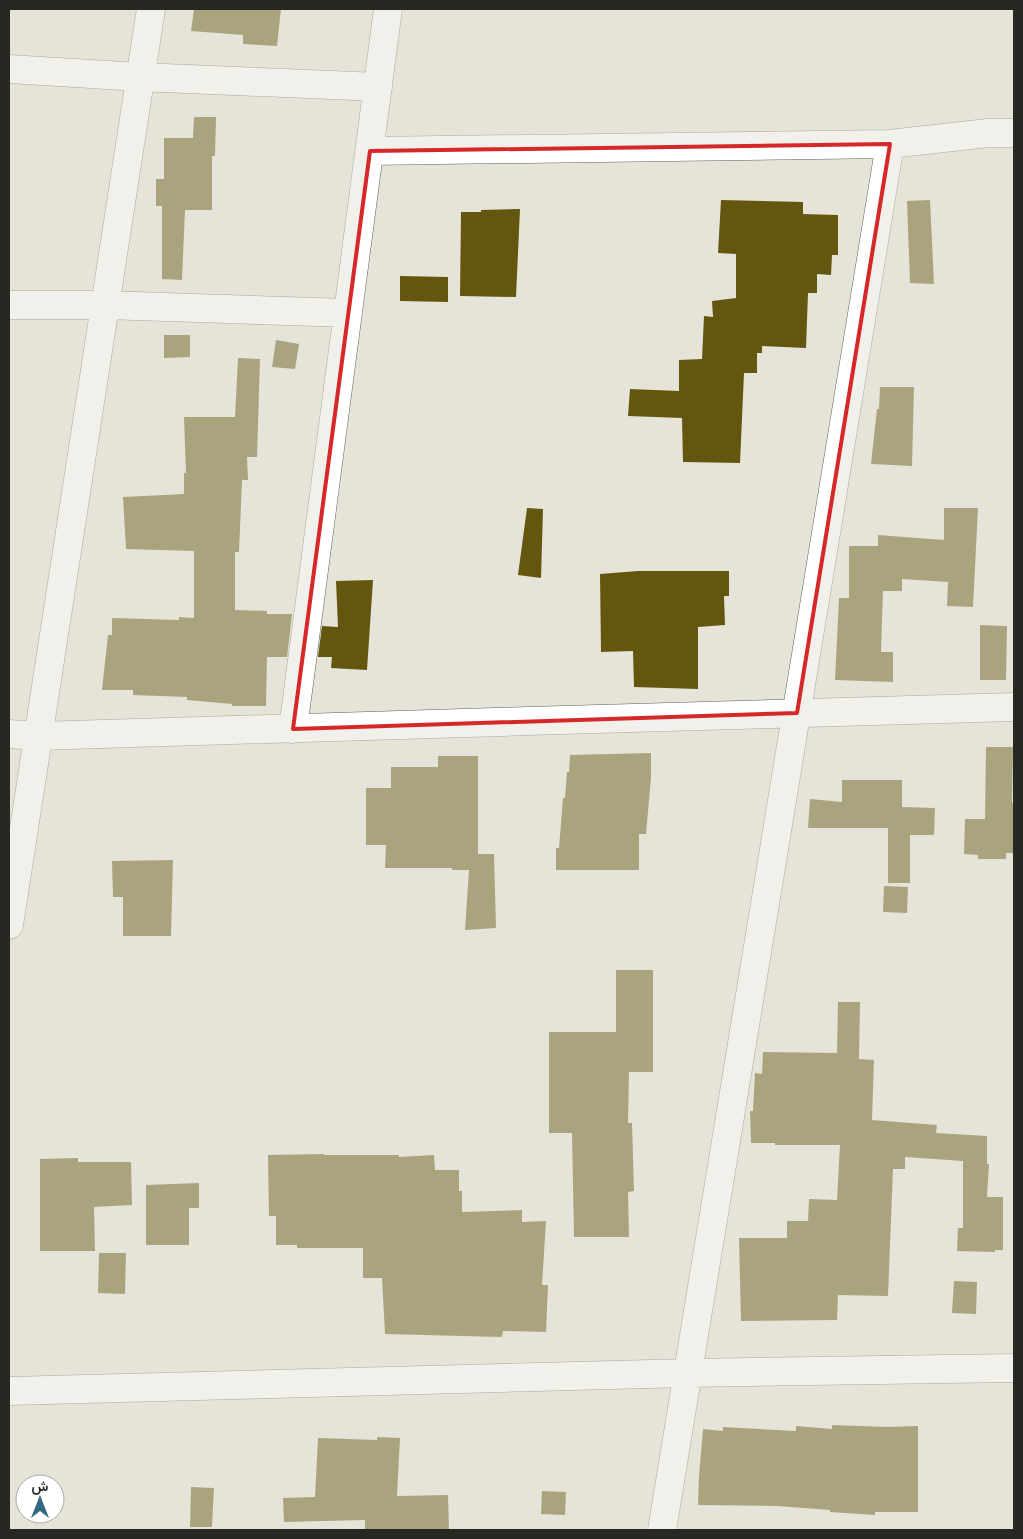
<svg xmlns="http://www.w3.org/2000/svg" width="1023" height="1539" font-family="'Fira Sans',Vazirmatn,sans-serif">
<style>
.building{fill:#635710}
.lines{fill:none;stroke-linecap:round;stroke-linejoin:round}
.minor-casing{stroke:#626156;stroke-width:29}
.minor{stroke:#fff;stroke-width:28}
.marked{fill:none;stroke:#d62828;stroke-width:4;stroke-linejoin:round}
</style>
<rect width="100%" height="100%" fill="#e6e4d8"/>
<!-- building -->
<path class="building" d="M194 9H281L277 46 243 44V35L191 31Z
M194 117H216L215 156H212V210H185L182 280 162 279V206H156V179H164V138H193Z
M721 200 803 202V214L838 215V255H832L831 275 817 274V293H808L806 348 762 346V353H757V373H744L740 463 683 462 682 418 628 416 630 389 679 391V360L702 359 704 316 713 317 712 301 736 298V254L718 253Z
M930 200 934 284 910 283 907 201Z
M520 209 516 297 460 296 461 212H481V210Z
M400 276 448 277V302L400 301Z
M164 335H190V357L164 358Z
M276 340 299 344 295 369 272 367Z
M238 358 260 359 257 457H247L248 480H242L239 552H235V610L267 611V614H292L287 657H267L266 706H232V704L187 700V697L133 695V690H102L108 635H112V618L179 620V617L194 618V551L126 549 123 497 184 494V473H186L184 417H235Z
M880 387H914L912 466 871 464 877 409H879Z
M527 508 543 509 541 578 518 575Z
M944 508H978L973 607 947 606 948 582 902 579V591H883L881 652H893V682L835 680 839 598H849V546H878V535L944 540Z
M638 571H729V596H724L725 625 698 627V689L634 687 633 651 601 652 600 574Z
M373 580 367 670 331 668 332 657H318L322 626 338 627 336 581Z
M980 625 1007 626 1006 680H980Z
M986 747H1013L1012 803H1014L1013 853H1006V859H978V855L964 854 965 819H985Z
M651 753V778L646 834H639V870H556V848H559L563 798H565L567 772H569L570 755Z
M438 756H478V854H494L496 928 465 930 469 870H452V868H385L386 845H366V788H391V767H438Z
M842 780H902V807L935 808 934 835H910V883H888V828H808L810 799 842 802Z
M173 860 171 936H123V897H113L112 861Z
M884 886 908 887 907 913 883 912Z
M616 970H653V1072H629L628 1123H632L634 1191 628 1192 629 1237H574L572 1133H549V1032H616Z
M838 1002H860L859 1059 874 1060 872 1120 937 1125 936 1133 987 1136V1164H989L987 1197H1003V1250H995V1252L957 1251 958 1228H963V1161L905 1157V1169H893L888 1296 838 1295 837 1320 741 1321 739 1238H787V1221H808L809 1199 837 1200 840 1145H775V1143H751L750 1111H753L755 1073 762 1074 763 1052 837 1053Z
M324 1154V1155H399V1157L434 1155 435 1170H459V1191H462V1212L522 1210V1222L546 1221 542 1285H548L546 1332 503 1331 502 1337 385 1334 382 1278H363V1248H297V1245H276V1216H269L268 1155Z
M78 1158V1162H131L132 1205 94 1207 95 1251H40V1159Z
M199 1183V1208H189V1245H146V1185Z
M99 1253H126L125 1294 98 1293Z
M954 1281 977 1282 976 1314 952 1313Z
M832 1425 888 1427 918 1426V1512H875V1515L830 1512V1510L777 1506 698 1505 699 1476 703 1429 723 1431V1427L796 1431V1426L832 1429Z
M377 1437 400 1438 397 1496 448 1495 449 1530H365V1520L284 1522 283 1498 315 1497 318 1438 377 1440Z
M191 1487 214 1488 212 1527H190Z
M542 1491 566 1492 565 1515 541 1514Z"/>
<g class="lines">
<!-- minor casing -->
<g class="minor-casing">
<path id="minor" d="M9 69 140 77 378 87
M370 151 890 144 988 133H1014
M9 305H105L348 313
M293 729 388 9
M9 734 38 736C363 727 689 715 1014 707
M9 925 151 9
M9 1391 688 1373 1014 1368
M662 1530 890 144"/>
</g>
<!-- minor -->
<use href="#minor" class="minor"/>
</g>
<!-- marked area -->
<path d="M0 0H1023V1539H0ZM890 144 797 713 293 729 370 151Z" fill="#e6e4d8" fill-opacity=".55" fill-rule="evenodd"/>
<path class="marked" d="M890 144 797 713 293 729 370 151Z"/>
<!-- border -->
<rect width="1023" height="1539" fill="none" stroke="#282823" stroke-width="20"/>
<!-- north arrow -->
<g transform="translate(40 1499)"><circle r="24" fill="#ffffff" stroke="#a9a9a7"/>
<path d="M0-4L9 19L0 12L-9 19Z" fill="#326883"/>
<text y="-8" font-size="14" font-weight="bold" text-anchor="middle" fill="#282823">ش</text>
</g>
</svg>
